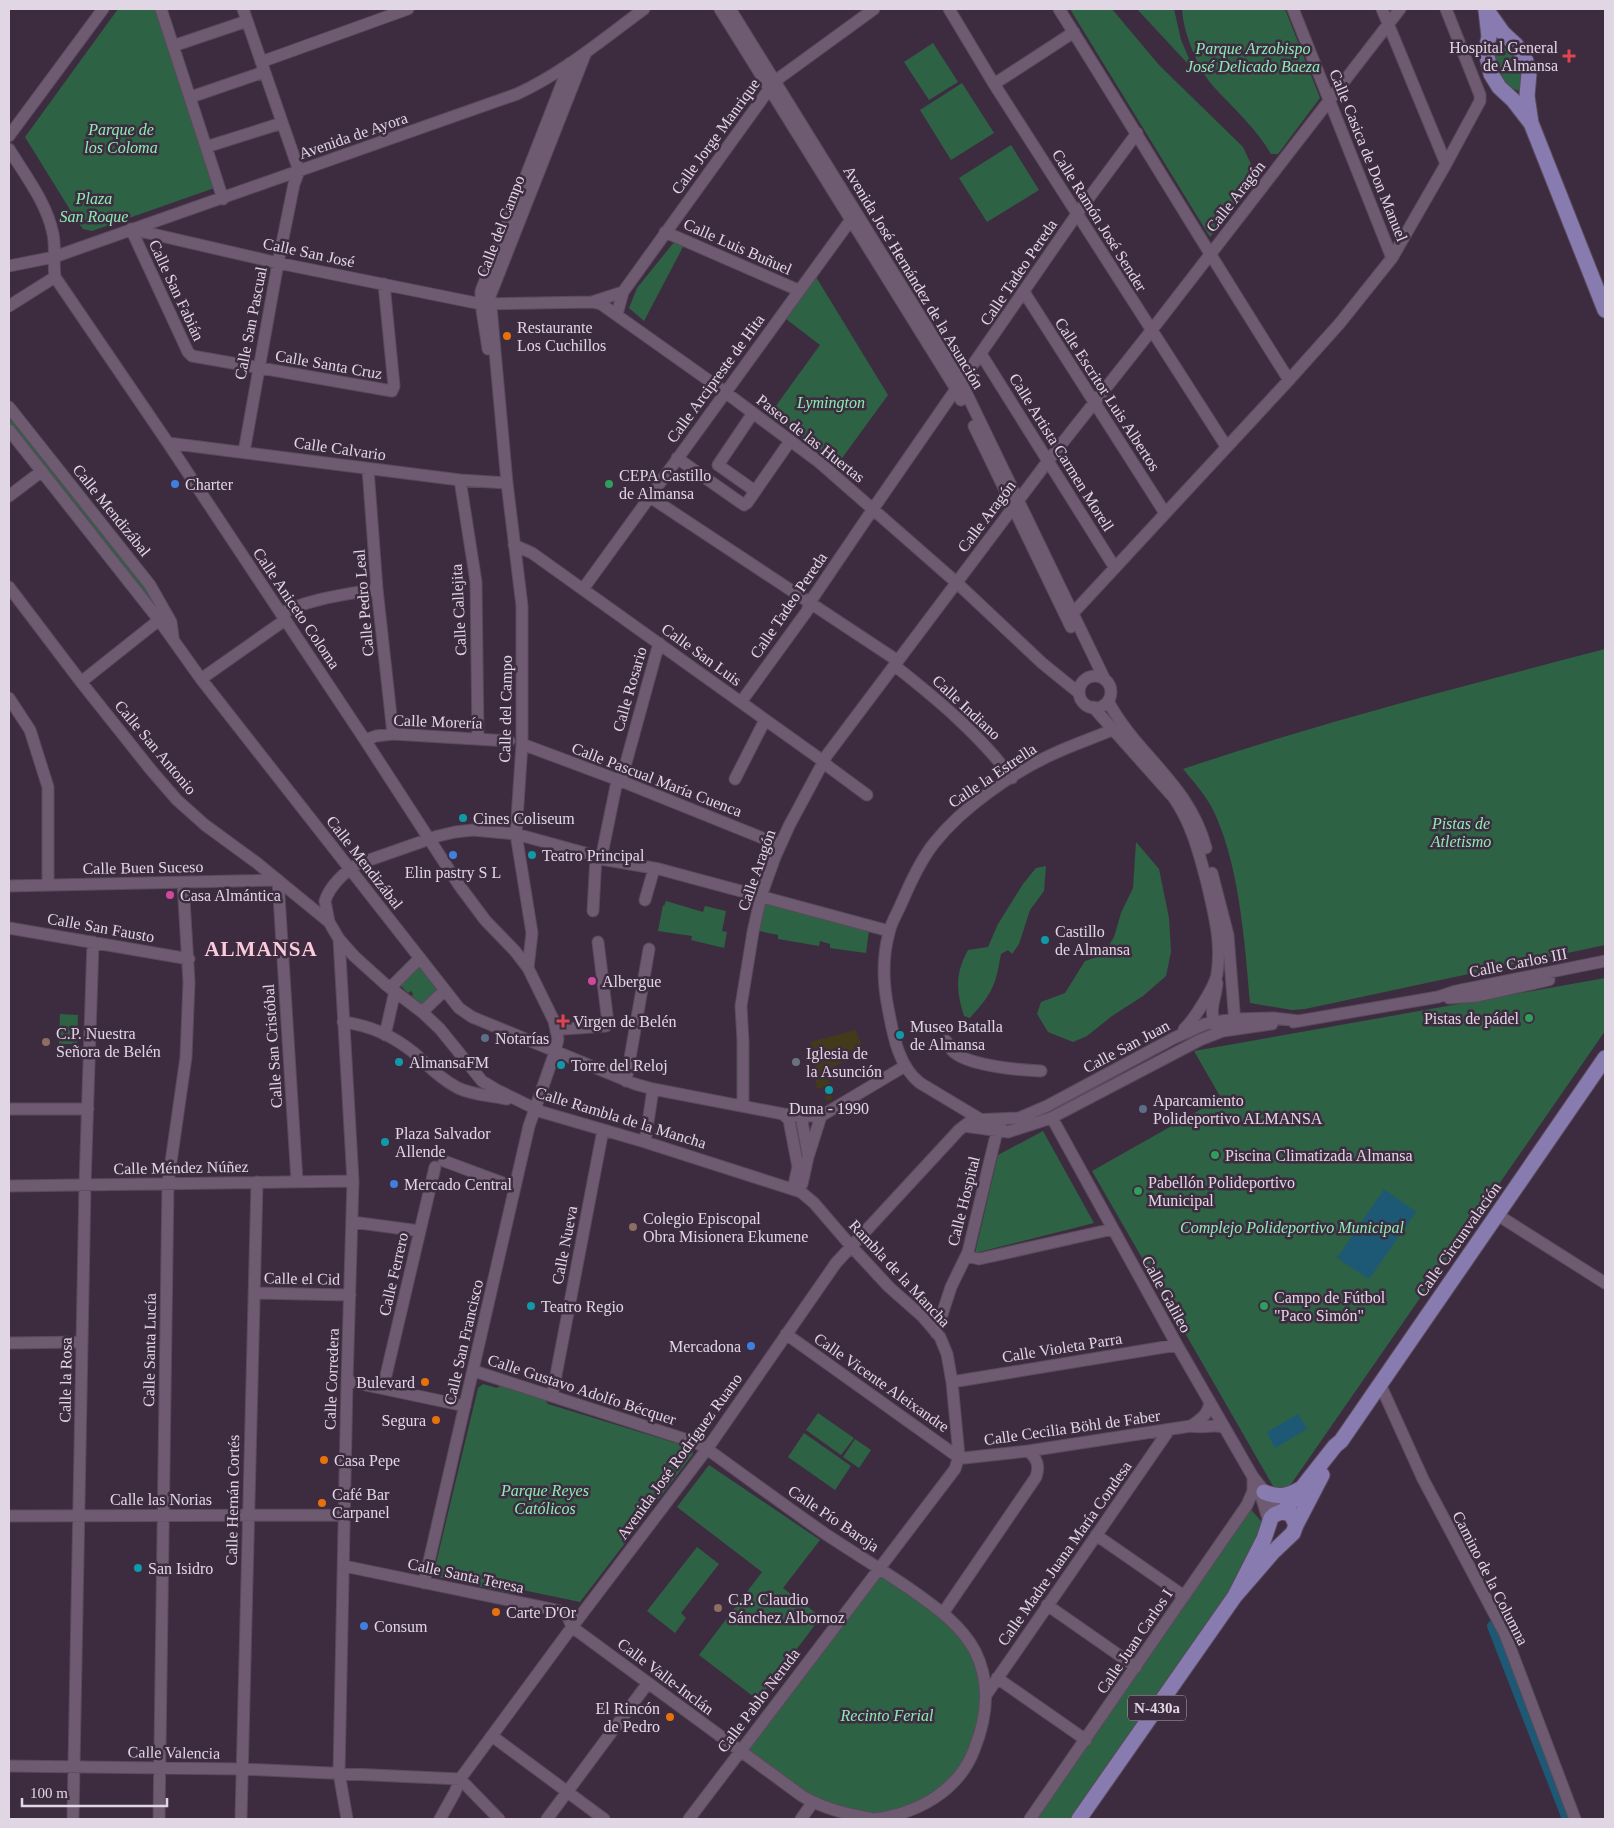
<svg xmlns="http://www.w3.org/2000/svg" width="1614" height="1828" font-family="Georgia,serif">
<style>
.green{fill:#2e6244}
.sand{fill:#433a1a}
.water{fill:#1d5975}
.lines{fill:none;stroke-linecap:round;stroke-linejoin:round}
.canal{stroke:#1d5975;stroke-width:10}
.street-casing{stroke:#594a5b;stroke-width:13}
.primary-casing{stroke:#594a5b;stroke-width:17}
.street{stroke:#6e5b71;stroke-width:11}
.primary{stroke:#887baf;stroke-width:15}
.health-dot{fill:#e0444e;stroke:#3d2c40;stroke-width:2}
.food-dot{fill:#e8710a;stroke:#3d2c40;stroke-width:2}
.shop-dot{fill:#3f7fe0;stroke:#3d2c40;stroke-width:2}
.leisure-dot{fill:#2e9e5b;stroke:#3d2c40;stroke-width:2}
.culture-dot{fill:#0f9aa8;stroke:#3d2c40;stroke-width:2}
.hotel-dot{fill:#d1479c;stroke:#3d2c40;stroke-width:2}
.service-dot{fill:#5c6f8a;stroke:#3d2c40;stroke-width:2}
.education-dot{fill:#8d6e63;stroke:#3d2c40;stroke-width:2}
.worship-dot{fill:#6b7280;stroke:#3d2c40;stroke-width:2}
.labels{text-anchor:middle;stroke-width:5;stroke-linejoin:round;paint-order:stroke}
.shield{fill:#3d2c40;stroke:#b0a3b2;stroke-width:1}
.shield-label{font-size:15px;font-weight:bold;fill:#e1d6e3}
.poi-label{font-size:16px;fill:#e1d6e3;stroke:#3d2c40;text-anchor:start}
.park-label{font-size:16px;font-style:italic;fill:#8bedb2;stroke:#3d2c40}
.street-label{font-size:16px;fill:#e1d6e3;stroke:#3d2c40}
.district-label{font-size:21px;font-weight:bold;letter-spacing:1px;fill:#fbcadb;stroke:#3d2c40}
</style>
<rect width="100%" height="100%" fill="#3d2c40"/>
<!-- green -->
<path class="green" d="M118 9H162L220 186 92 231 83 229 77 221 25 137Z
M1070 9H1112L1159 65 1243 147 1258 179 1210 237Z
M1137 9H1174L1181 40 1191 63 1189 65Z
M1182 9H1285L1320 98 1278 154H1271C1256 128 1234 109 1214 87 1198 70 1183 32 1182 9Z
M933 43 958 82 929 100 904 62Z
M1498 44C1517 53 1528 70 1519 91 1500 85 1488 61 1498 44Z
M962 83 994 133 951 160 920 110Z
M1011 145 1039 190 987 222 959 178Z
M675 241 684 245 644 321 629 308 637 288Z
M816 277 888 395 837 465 770 414 820 345 786 319Z
M9 407 157 596 159 620 9 430Z
M1605 649V945L1305 1009 1292 1010 1250 1003C1245 944 1239 859 1211 806 1203 792 1193 781 1183 769 1322 722 1464 686 1605 649Z
M1136 842 1159 869 1169 918 1171 952 1166 976 1143 996 1112 1016 1087 1036 1073 1042 1048 1032 1037 1014 1041 1002 1065 993 1085 961 1103 955 1114 937 1121 913 1133 888Z
M1046 866 1044 891 1030 910 1019 944 1012 954 1008 950 1001 954C995 987 993 992 970 1018L964 1016C956 990 955 974 968 950L988 947 998 924 1023 884 1036 868Z
M666 901 703 912 705 906 726 911 722 931 727 932 724 948 691 940 692 936 658 931 663 905 664 906Z
M766 902 869 930 866 953 830 948V944L820 941 819 946 778 939V935L759 931Z
M418 965 438 991 423 1005 412 996 413 994 411 991 408 993 399 984Z
M1605 978V1031L1287 1490 1279 1491 1273 1486 1092 1171 1221 1098 1194 1051Z
M60 1014 78 1015 77 1044H59Z
M1043 1131 1094 1223 975 1253 998 1155Z
M483 1384 497 1388 502 1385 544 1398 548 1404 692 1448 693 1454 580 1602 513 1588 509 1593 433 1576 478 1388Z
M818 1413 854 1438 841 1455 806 1430Z
M804 1433 851 1466 835 1490 788 1457Z
M855 1439 871 1450 859 1468 843 1457Z
M709 1465 820 1540 783 1588 821 1617 758 1700 699 1655 762 1572 677 1507Z
M1247 1505 1268 1529 1264 1539 1079 1819H1030Z
M697 1547 719 1564 681 1613 686 1618 675 1633 647 1611Z
M879 1568 943 1613 975 1652 984 1716 954 1782 894 1816 833 1810 739 1751Z"/>
<!-- sand -->
<path class="sand" d="M855 1030 862 1045 848 1052 851 1058 825 1071 833 1091 830 1093 833 1099 826 1101 824 1087 817 1089 811 1042Z"/>
<!-- water -->
<path class="water" d="M1384 1189 1416 1212 1369 1279 1337 1258Z
M1298 1414 1307 1429 1275 1448 1267 1432Z"/>
<g class="lines">
<!-- canal -->
<path class="canal" d="M1492 1626 1567 1819"/>
<!-- street casing -->
<g class="street-casing">
<path id="street" d="M161 9 223 199
M243 9 299 171 294 184 278 263 244 452
M720 9 956 389 961 400
M730 9 961 382 1105 680
M949 9 994 84 1226 446
M1059 9C1136 132 1211 257 1289 380
M1293 9 1392 258
M1382 9 1446 164
M173 46 247 21
M261 62 408 9
M994 84 1074 32
M191 97 264 72
M9 136 103 9
M206 147 282 123
M9 149C25 175 47 203 53 234 56 248 53 263 55 277L168 443 365 740 459 885 485 920 515 951 528 968 554 1021 558 1039 555 1052 529 1126 424 1583
M131 229 278 263 481 304 592 302 601 304 725 392 819 462 957 583 1042 663 1079 693
M131 229 188 352 192 356 392 391 394 386 384 284
M665 232 798 290
M9 266 54 257 517 94C563 73 603 39 644 9
M1024 292 1165 513
M592 302 623 292
M9 306 55 277
M617 314 623 292 775 81 874 9
M488 349 481 304V291L570 63
M981 354 1115 568
M9 407 150 585 171 622 173 637
M753 413 718 465 755 491
M974 426 1071 627
M9 430 159 620 201 679 459 1008 472 1017 635 1084 653 1089 783 1114 789 1120 798 1167 793 1189
M168 443 460 480 507 483
M677 458 744 505 747 503 790 441
M368 469 377 589 393 734
M460 480 476 582 478 739
M9 496 42 471
M650 497 898 661
M514 545 532 553 823 761 829 767 867 795
M9 587 81 682 151 770 177 800 205 825 257 863 329 922
M583 589 855 214
M1073 613 1289 380 1340 323 1392 258 1446 164 1480 101V95L1446 9
M281 614C306 599 349 594 377 589
M895 666C937 699 979 734 1012 778
M1079 692a16 16 0 1 1 32 0a16 16 0 1 1-32 0Z
M201 679 285 620
M81 682 159 620
M9 698 30 730 48 787V885
M1108 701C1137 756 1189 783 1206 848
M741 702 807 611 810 602 873 509 1077 214 1137 133
M1093 707 1174 798C1192 824 1199 853 1207 883 1214 914 1222 942 1217 974 1215 986 1194 1020 1184 1029
M365 740 376 736 393 734 509 741
M522 744 621 781 780 845
M735 779 765 720
M601 859 616 786 621 781 659 643
M1212 873 1228 935 1234 1011V1016L1229 1024
M278 880 297 1181
M9 886 278 880
M645 900 654 869
M593 911 596 856
M9 928 189 959
M339 939 353 1181 347 1381 339 1773 347 1819
M528 968 532 933 516 834 522 744V606L507 483 490 296 586 52
M1217 983C1216 999 1207 1012 1217 1027
M390 988 420 958
M1449 998 1477 996 1549 980
M422 1012 444 991
M343 1022C368 1025 393 1036 413 1052 429 1066 438 1077 458 1088 473 1095 491 1096 507 1099
M1293 1022 1438 997 1456 991 1605 961
M556 1031 564 1029 606 1026 608 1023 598 942
M385 1035 395 991
M946 1041C948 1045 951 1050 955 1053 972 1066 1019 1070 1041 1071
M626 1081 649 949
M743 1106V1041L741 1006 753 932 761 896 775 857 789 826 827 755 1048 461 1151 331 1400 9
M9 1109H88
M783 1114 801 1116H821L905 1066
M801 1116 808 1154
M1052 1118 1177 1345 1253 1477 1281 1512
M980 1119 920 1083C898 1066 893 1034 888 1008 883 983 882 958 889 933 891 922 898 912 902 902 911 881 921 859 935 842 962 808 1013 772 1053 754 1072 745 1093 738 1112 730
M964 1126 1008 1132 1051 1118 1200 1040 1223 1031 1272 1024
M645 1142 653 1089
M444 1161 514 1187
M802 1184 808 1157 821 1116
M9 1186 353 1181
M1496 1214 1605 1283
M352 1222 420 1231
M966 1256 979 1259 1113 1229
M254 1293 350 1295
M936 1333 951 1287 968 1252 997 1131 1001 1126
M786 1334 954 1454 964 1458 1028 1451 1191 1426C1202 1429 1214 1423 1225 1428
M9 1343 82 1342
M474 1371 697 1443 707 1449C746 1477 785 1506 824 1533 854 1553 884 1571 913 1591 937 1608 961 1625 975 1651 991 1683 987 1718 974 1750 958 1792 916 1814 874 1819
M347 1381 465 1406
M952 1382 1177 1345
M1380 1384 1423 1479 1505 1634 1575 1819
M383 1388 435 1167
M552 1396 603 1130
M1191 1426C1201 1419 1208 1415 1210 1402
M1259 1489 1269 1522
M9 1516 344 1515
M1096 1535 1184 1596
M344 1566 561 1611 568 1617 572 1627
M1047 1605 1136 1667
M943 1613 1036 1477C1040 1466 1037 1458 1028 1451
M572 1627 802 1796C824 1809 847 1814 873 1819
M997 1678 1086 1740
M986 1695 1169 1430
M492 1736 604 1819
M9 1766 242 1769 460 1779 499 1819
M73 1819 85 1185 93 942
M159 1819 168 1183 186 1057 189 982 183 883
M241 1819 257 1182
M440 1819 455 1792 460 1779 572 1627 707 1449 836 1263 959 1130 972 1120 1019 1118 1047 1106 1174 1038 1205 1024 1233 1019 1274 1018 1299 1021
M547 1819 648 1683
M689 1819 955 1469 959 1456 952 1382 947 1354 940 1337 923 1317 889 1287 851 1246 814 1203 801 1192 645 1142 542 1112 497 1090 482 1081 440 1029 422 1012 385 984 354 956 339 939 329 922 325 901C329 887 345 871 358 864L438 836 455 832 473 830 516 834 596 856 601 859 659 869 889 931
M801 1819 813 1802
M1030 1819 1247 1505 1253 1491V1477"/>
</g>
<!-- primary casing -->
<g class="primary-casing">
<path id="primary" d="M1486 9 1503 33 1516 45 1526 61 1529 73 1527 96 1531 123 1605 310
M1486 10 1489 37 1487 45V56L1491 74 1499 87 1513 100 1530 122
M1264 1492C1278 1498 1288 1496 1300 1489
M1283 1512 1335 1446 1341 1441 1605 1058
M1296 1525 1322 1475
M1079 1819 1235 1596 1273 1552 1293 1533 1296 1525 1291 1514 1281 1512 1274 1515 1271 1518 1264 1539 1235 1596"/>
</g>
<!-- street -->
<use href="#street" class="street"/>
<!-- primary -->
<use href="#primary" class="primary"/>
</g>
<!-- markers -->
<g class="health-dot">
<path d="M1566.5 48.5h5v5h5v5h-5v5h-5v-5h-5v-5h5z"/>
<path d="M560.5 1013.5h5v5h5v5h-5v5h-5v-5h-5v-5h5z"/>
</g>
<g class="food-dot">
<circle cx="507" cy="336" r="5"/>
<circle cx="425" cy="1382" r="5"/>
<circle cx="436" cy="1420" r="5"/>
<circle cx="324" cy="1460" r="5"/>
<circle cx="322" cy="1503" r="5"/>
<circle cx="496" cy="1612" r="5"/>
<circle cx="670" cy="1717" r="5"/>
</g>
<g class="shop-dot">
<circle cx="175" cy="484" r="5"/>
<circle cx="453" cy="855" r="5"/>
<circle cx="394" cy="1184" r="5"/>
<circle cx="751" cy="1346" r="5"/>
<circle cx="364" cy="1626" r="5"/>
</g>
<g class="leisure-dot">
<circle cx="609" cy="484" r="5"/>
<circle cx="1529" cy="1018" r="5"/>
<circle cx="1215" cy="1155" r="5"/>
<circle cx="1138" cy="1191" r="5"/>
<circle cx="1264" cy="1306" r="5"/>
</g>
<g class="culture-dot">
<circle cx="463" cy="818" r="5"/>
<circle cx="532" cy="855" r="5"/>
<circle cx="1045" cy="940" r="5"/>
<circle cx="900" cy="1035" r="5"/>
<circle cx="399" cy="1062" r="5"/>
<circle cx="561" cy="1065" r="5"/>
<circle cx="829" cy="1090" r="5"/>
<circle cx="385" cy="1142" r="5"/>
<circle cx="531" cy="1306" r="5"/>
<circle cx="138" cy="1568" r="5"/>
</g>
<g class="hotel-dot">
<circle cx="170" cy="895" r="5"/>
<circle cx="592" cy="981" r="5"/>
</g>
<g class="service-dot">
<circle cx="485" cy="1038" r="5"/>
<circle cx="1143" cy="1109" r="5"/>
</g>
<g class="education-dot">
<circle cx="46" cy="1042" r="5"/>
<circle cx="633" cy="1227" r="5"/>
<circle cx="718" cy="1608" r="5"/>
</g>
<circle class="worship-dot" cx="796" cy="1062" r="5"/>
<g class="labels">
<!-- shield labels -->
<rect class="shield" x="1128" y="1695.5" width="58" height="25" rx="4"/>
<g class="shield-label">
<text x="1157" y="1713">N-430a</text>
</g>
<!-- poi labels -->
<g class="poi-label">
<text x="1558" y="53" text-anchor="end">Hospital General<tspan x="1558" dy="18">de Almansa</tspan></text>
<text x="517" y="333">Restaurante<tspan x="517" dy="18">Los Cuchillos</tspan></text>
<text x="619" y="481">CEPA Castillo<tspan x="619" dy="18">de Almansa</tspan></text>
<text x="185" y="490">Charter</text>
<text x="473" y="824">Cines Coliseum</text>
<text x="542" y="861">Teatro Principal</text>
<text x="453" y="878" text-anchor="middle">Elin pastry S L</text>
<text x="180" y="901">Casa Almántica</text>
<text x="1055" y="937">Castillo<tspan x="1055" dy="18">de Almansa</tspan></text>
<text x="602" y="987">Albergue</text>
<text x="1519" y="1024" text-anchor="end">Pistas de pádel</text>
<text x="573" y="1027">Virgen de Belén</text>
<text x="910" y="1032">Museo Batalla<tspan x="910" dy="18">de Almansa</tspan></text>
<text x="56" y="1039">C.P. Nuestra<tspan x="56" dy="18">Señora de Belén</tspan></text>
<text x="495" y="1044">Notarías</text>
<text x="806" y="1059">Iglesia de<tspan x="806" dy="18">la Asunción</tspan></text>
<text x="409" y="1068">AlmansaFM</text>
<text x="571" y="1071">Torre del Reloj</text>
<text x="1153" y="1106">Aparcamiento<tspan x="1153" dy="18">Polideportivo ALMANSA</tspan></text>
<text x="829" y="1114" text-anchor="middle">Duna - 1990</text>
<text x="395" y="1139">Plaza Salvador<tspan x="395" dy="18">Allende</tspan></text>
<text x="1225" y="1161">Piscina Climatizada Almansa</text>
<text x="1148" y="1188">Pabellón Polideportivo<tspan x="1148" dy="18">Municipal</tspan></text>
<text x="404" y="1190">Mercado Central</text>
<text x="643" y="1224">Colegio Episcopal<tspan x="643" dy="18">Obra Misionera Ekumene</tspan></text>
<text x="1274" y="1303">Campo de Fútbol<tspan x="1274" dy="18">"Paco Simón"</tspan></text>
<text x="541" y="1312">Teatro Regio</text>
<text x="741" y="1352" text-anchor="end">Mercadona</text>
<text x="415" y="1388" text-anchor="end">Bulevard</text>
<text x="426" y="1426" text-anchor="end">Segura</text>
<text x="334" y="1466">Casa Pepe</text>
<text x="332" y="1500">Café Bar<tspan x="332" dy="18">Carpanel</tspan></text>
<text x="148" y="1574">San Isidro</text>
<text x="728" y="1605">C.P. Claudio<tspan x="728" dy="18">Sánchez Albornoz</tspan></text>
<text x="506" y="1618">Carte D'Or</text>
<text x="374" y="1632">Consum</text>
<text x="660" y="1714" text-anchor="end">El Rincón<tspan x="660" dy="18">de Pedro</tspan></text>
</g>
<!-- park labels -->
<g class="park-label">
<text x="1253" y="54">Parque Arzobispo<tspan x="1253" dy="18">José Delicado Baeza</tspan></text>
<text x="121" y="135">Parque de<tspan x="121" dy="18">los Coloma</tspan></text>
<text x="94" y="204">Plaza<tspan x="94" dy="18">San Roque</tspan></text>
<text x="831" y="408">Lymington</text>
<text x="1461" y="829">Pistas de<tspan x="1461" dy="18">Atletismo</tspan></text>
<text x="1292" y="1233">Complejo Polideportivo Municipal</text>
<text x="545" y="1496">Parque Reyes<tspan x="545" dy="18">Católicos</tspan></text>
<text x="887" y="1721">Recinto Ferial</text>
</g>
<!-- street labels -->
<g class="street-label">
<text transform="translate(353 135) rotate(-19)" y="6">Avenida de Ayora</text>
<text transform="translate(715 136) rotate(-54)" y="6">Calle Jorge Manrique</text>
<text transform="translate(1369 155) rotate(68)" y="6">Calle Casica de Don Manuel</text>
<text transform="translate(1235 196) rotate(-52)" y="6">Calle Aragón</text>
<text transform="translate(1100 220) rotate(58)" y="6">Calle Ramón José Sender</text>
<text transform="translate(500 226) rotate(-69)" y="6">Calle del Campo</text>
<text transform="translate(738 246) rotate(24)" y="6">Calle Luis Buñuel</text>
<text transform="translate(309 252) rotate(12)" y="6">Calle San José</text>
<text transform="translate(1018 272) rotate(-56)" y="6">Calle Tadeo Pereda</text>
<text transform="translate(914 277) rotate(59)" y="6">Avenida José Hernández de la Asunción</text>
<text transform="translate(177 290) rotate(65)" y="6">Calle San Fabián</text>
<text transform="translate(250 323) rotate(-79)" y="6">Calle San Pascual</text>
<text transform="translate(329 364) rotate(10)" y="6">Calle Santa Cruz</text>
<text transform="translate(715 378) rotate(-54)" y="6">Calle Arcipreste de Hita</text>
<text transform="translate(1108 394) rotate(57)" y="6">Calle Escritor Luis Albertos</text>
<text transform="translate(811 438) rotate(38)" y="6">Paseo de las Huertas</text>
<text transform="translate(340 448) rotate(8)" y="6">Calle Calvario</text>
<text transform="translate(1062 452) rotate(58)" y="6">Calle Artista Carmen Morell</text>
<text transform="translate(112 510) rotate(51)" y="6">Calle Mendizábal</text>
<text transform="translate(986 516) rotate(-53)" y="6">Calle Aragón</text>
<text transform="translate(363 603) rotate(-95)" y="6">Calle Pedro Leal</text>
<text transform="translate(788 605) rotate(-56)" y="6">Calle Tadeo Pereda</text>
<text transform="translate(297 608) rotate(56)" y="6">Calle Aniceto Coloma</text>
<text transform="translate(458 610) rotate(-93)" y="6">Calle Callejita</text>
<text transform="translate(702 654) rotate(36)" y="6">Calle San Luis</text>
<text transform="translate(629 689) rotate(-74)" y="6">Calle Rosario</text>
<text transform="translate(967 707) rotate(43)" y="6">Calle Indiano</text>
<text transform="translate(505 709) rotate(-89)" y="6">Calle del Campo</text>
<text transform="translate(438 721) rotate(2)" y="6">Calle Morería</text>
<text transform="translate(156 747) rotate(50)" y="6">Calle San Antonio</text>
<text transform="translate(992 775) rotate(-34)" y="6">Calle la Estrella</text>
<text transform="translate(657 779) rotate(21)" y="6">Calle Pascual María Cuenca</text>
<text transform="translate(365 862) rotate(52)" y="6">Calle Mendizábal</text>
<text transform="translate(143 867) rotate(-1)" y="6">Calle Buen Suceso</text>
<text transform="translate(756 870) rotate(-71)" y="6">Calle Aragón</text>
<text transform="translate(101 927) rotate(10)" y="6">Calle San Fausto</text>
<text transform="translate(1518 962) rotate(-11)" y="6">Calle Carlos III</text>
<text transform="translate(272 1046) rotate(-94)" y="6">Calle San Cristóbal</text>
<text transform="translate(1126 1046) rotate(-28)" y="6">Calle San Juan</text>
<text transform="translate(621 1117) rotate(17)" y="6">Calle Rambla de la Mancha</text>
<text transform="translate(181 1167) rotate(-1)" y="6">Calle Méndez Núñez</text>
<text transform="translate(963 1201) rotate(-76)" y="6">Calle Hospital</text>
<text transform="translate(1458 1239) rotate(-55)" y="6">Calle Circunvalación</text>
<text transform="translate(564 1245) rotate(-79)" y="6">Calle Nueva</text>
<text transform="translate(900 1273) rotate(47)" y="6">Rambla de la Mancha</text>
<text transform="translate(393 1274) rotate(-77)" y="6">Calle Ferrero</text>
<text transform="translate(302 1278) rotate(1)" y="6">Calle el Cid</text>
<text transform="translate(1167 1294) rotate(61)" y="6">Calle Galileo</text>
<text transform="translate(463 1342) rotate(-77)" y="6">Calle San Francisco</text>
<text transform="translate(1062 1347) rotate(-9)" y="6">Calle Violeta Parra</text>
<text transform="translate(149 1350) rotate(-89)" y="6">Calle Santa Lucía</text>
<text transform="translate(331 1379) rotate(-88)" y="6">Calle Corredera</text>
<text transform="translate(65 1380) rotate(-89)" y="6">Calle la Rosa</text>
<text transform="translate(882 1382) rotate(35)" y="6">Calle Vicente Aleixandre</text>
<text transform="translate(582 1389) rotate(18)" y="6">Calle Gustavo Adolfo Bécquer</text>
<text transform="translate(1072 1427) rotate(-8)" y="6">Calle Cecilia Böhl de Faber</text>
<text transform="translate(679 1456) rotate(-54)" y="6">Avenida José Rodríguez Ruano</text>
<text x="161" y="1505">Calle las Norias</text>
<text transform="translate(232 1500) rotate(-89)" y="6">Calle Hernán Cortés</text>
<text transform="translate(834 1518) rotate(34)" y="6">Calle Pío Baroja</text>
<text transform="translate(1064 1553) rotate(-55)" y="6">Calle Madre Juana María Condesa</text>
<text transform="translate(466 1575) rotate(12)" y="6">Calle Santa Teresa</text>
<text transform="translate(1491 1578) rotate(63)" y="6">Camino de la Columna</text>
<text transform="translate(1134 1641) rotate(-56)" y="6">Calle Juan Carlos I</text>
<text transform="translate(666 1676) rotate(37)" y="6">Calle Valle-Inclán</text>
<text transform="translate(758 1700) rotate(-53)" y="6">Calle Pablo Neruda</text>
<text transform="translate(174 1752) rotate(1)" y="6">Calle Valencia</text>
</g>
<!-- district labels -->
<g class="district-label">
<text x="261" y="956">ALMANSA</text>
</g>
</g>
<!-- border -->
<rect width="1614" height="1828" fill="none" stroke="#e1d6e3" stroke-width="20"/>
<!-- scale -->
<path d="M22 1798v8h145v-8" fill="none" stroke="#e1d6e3" stroke-width="2.5"/>
<text x="30" y="1798" font-size="15" fill="#e1d6e3" stroke="#3d2c40" stroke-width="4" paint-order="stroke">100 m</text>
</svg>
